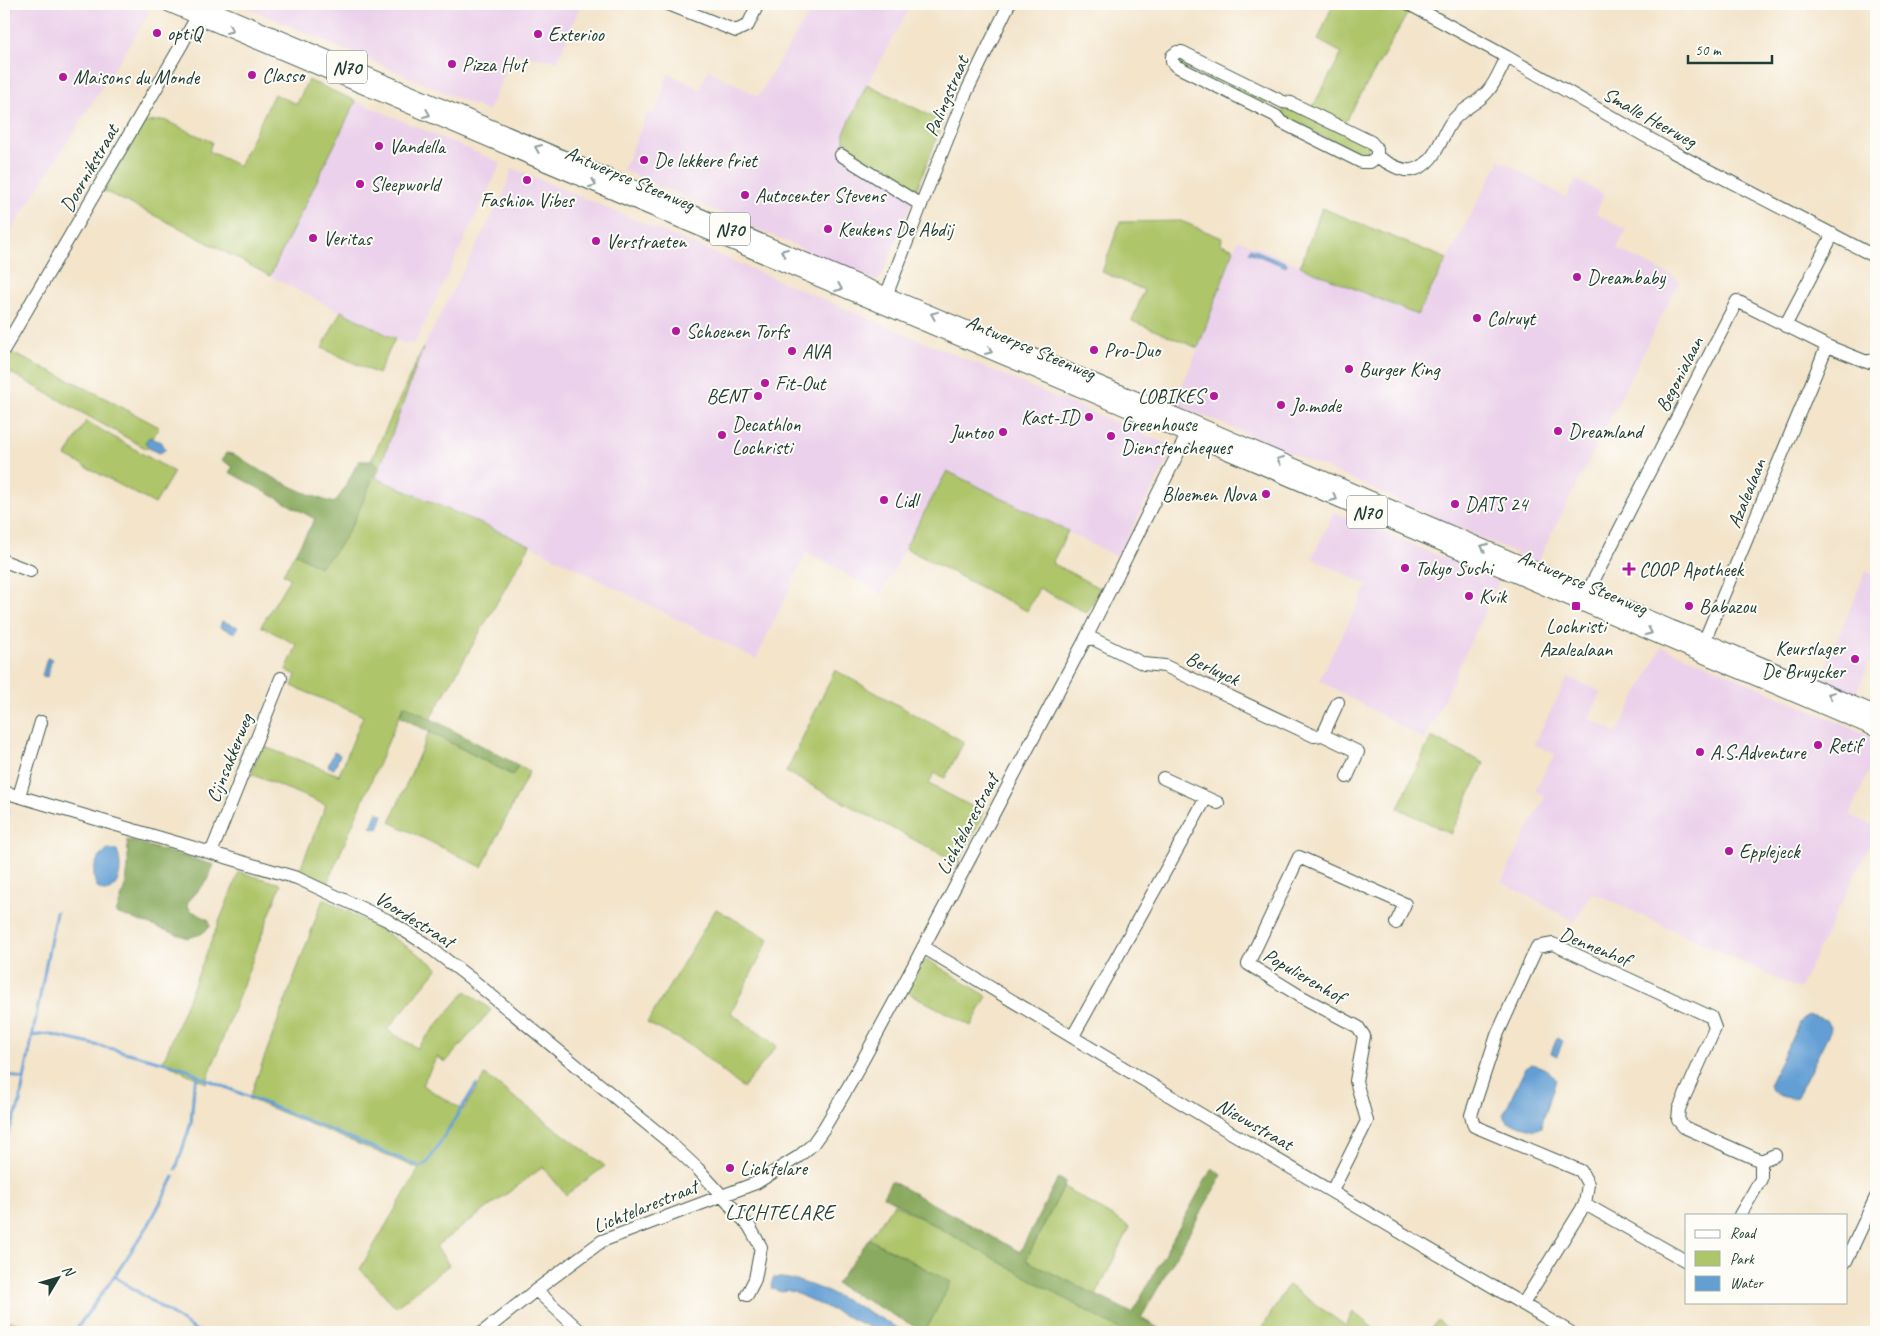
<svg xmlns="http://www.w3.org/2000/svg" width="1880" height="1336" font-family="Caveat,sans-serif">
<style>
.built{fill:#ebd1eb}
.green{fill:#aec56a;stroke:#66814f}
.forest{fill:#8aaa5e;stroke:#547449}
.water{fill:#649fd4;stroke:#426e84}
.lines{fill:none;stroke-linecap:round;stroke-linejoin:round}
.stream{stroke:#649fd4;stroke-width:3}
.minor-casing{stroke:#3f564a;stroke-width:14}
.major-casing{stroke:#3f564a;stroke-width:17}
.minor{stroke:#fff;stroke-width:12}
.major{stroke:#fff;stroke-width:15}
.oneway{stroke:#8f9e9a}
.poi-dot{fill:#b5179e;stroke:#fdfcf7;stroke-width:2}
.labels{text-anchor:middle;stroke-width:4;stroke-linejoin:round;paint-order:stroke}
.shield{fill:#fdfcf7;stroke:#62766e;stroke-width:1}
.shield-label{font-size:19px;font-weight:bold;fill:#1f3d34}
.poi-label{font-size:20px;fill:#1f3d34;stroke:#fdfcf7;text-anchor:start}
.street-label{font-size:20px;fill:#1f3d34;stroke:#fdfcf7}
.neighbourhood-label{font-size:21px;letter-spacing:1px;fill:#1f3d34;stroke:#fdfcf7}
</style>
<rect width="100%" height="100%" fill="#fdfcf7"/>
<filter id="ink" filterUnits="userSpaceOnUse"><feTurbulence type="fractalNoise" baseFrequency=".02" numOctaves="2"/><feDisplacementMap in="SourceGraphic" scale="10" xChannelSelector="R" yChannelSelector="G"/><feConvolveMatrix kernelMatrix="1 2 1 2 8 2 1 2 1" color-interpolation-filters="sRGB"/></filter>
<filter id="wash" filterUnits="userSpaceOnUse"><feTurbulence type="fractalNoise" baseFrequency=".0096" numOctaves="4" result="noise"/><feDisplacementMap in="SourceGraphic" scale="20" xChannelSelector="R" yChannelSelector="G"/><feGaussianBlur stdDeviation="1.12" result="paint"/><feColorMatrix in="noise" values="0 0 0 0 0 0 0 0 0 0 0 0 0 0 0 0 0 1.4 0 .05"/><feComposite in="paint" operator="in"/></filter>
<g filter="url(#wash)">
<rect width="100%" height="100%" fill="#f3e4ca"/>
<!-- built -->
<path class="built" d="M4 4H130L150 12 4 242Z
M238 4H581L557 61 514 54 488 111Z
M815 4H904L910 7 867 84 844 133 907 191H916L882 276 876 281 623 170 648 112 654 114 669 74 700 89 708 70 758 96Z
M356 101 501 163 415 343 404 344 270 276Z
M1500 160 1566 198 1576 180 1604 194 1596 213 1626 230 1617 249 1680 280 1537 563 1344 476 1174 403 1195 356 1238 239 1417 315Z
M512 168 1174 447 1117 557 947 471 881 594 807 552 756 659 530 545 376 478 423 348 504 193Z
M1334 512 1499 581 1425 740 1319 680 1368 585 1312 558Z
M1866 571 1876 576V646L1856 694 1820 680Z
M1662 647 1708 665 1876 739V754L1850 815 1876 827V842L1872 841 1799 989 1592 892 1575 922 1501 882 1545 797 1535 790 1555 754 1534 744 1568 677 1602 692 1589 718 1617 733Z"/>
<!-- green -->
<path class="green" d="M1333 4H1395L1409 11 1344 124 1312 108 1342 53 1318 40Z
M1177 55 1271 101 1265 106 1180 66Z
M308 80 356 101 270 276 182 229 104 191 142 123 164 120 212 142 209 151 239 166 274 94 297 104Z
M867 84 943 122 916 191H907L848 152 844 143V133Z
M1285 106 1367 143 1369 150 1360 154 1288 120 1282 115Z
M1322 208 1447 259 1417 315 1300 266Z
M1181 221 1222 238 1221 244 1234 249 1198 348 1132 321 1144 290 1102 272 1120 222Z
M341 311 395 339 378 374 322 348Z
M423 348 376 478 530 545 430 719 404 705 326 886 298 874 326 805 251 774 262 746 339 775 363 716 292 686 296 675 286 670 297 645 261 626 290 578 283 574 295 553 319 567 378 466 371 461Z
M10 352 82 386 159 427 147 449 4 369V364Z
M86 421 174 472 155 504 66 456Z
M947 471 1068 531 1052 563 1101 589 1087 613 1039 588 1027 611 905 548Z
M835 670 964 742 945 778 934 773 929 784 984 813 958 863 786 772Z
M429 732 512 775 518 765 529 772 482 867 390 822Z
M1431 737 1484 763 1451 834 1398 808Z
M239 872 281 884 206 1083 163 1062Z
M323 899C363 919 401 941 438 968L387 1030 417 1048 466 991 491 1010 446 1062 437 1057 422 1085 463 1110 485 1075 605 1166 566 1195 543 1167 436 1246 449 1265 396 1307 360 1269 419 1169 249 1099Z
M716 909 769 939 731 1013 777 1046 743 1088 692 1046 647 1023Z
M924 961H929L987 996 971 1026 905 991Z
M1064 1187 1130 1227 1096 1295 1025 1260Z
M894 1204 1046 1286 1125 1332H925L950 1282 869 1239Z
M1288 1285 1346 1326 1353 1312 1378 1332H1260Z
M4 1319 44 1332H4Z
M1438 1320 1451 1332H1428Z"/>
<!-- forest -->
<path class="forest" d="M226 453C238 454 244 461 254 467 275 479 311 497 334 503 345 491 350 475 359 461H371L378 466C362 501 350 543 319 567L295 553 315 519 229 472 233 467 222 460Z
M405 705 518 765 513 775 399 716Z
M127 840 214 865 206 882 187 903 190 910 209 920 210 927 201 934 188 938 116 913C127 883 130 872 127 840Z
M1212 1168 1222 1175 1141 1318 1165 1332H1124L883 1196 891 1181 1020 1252 1058 1178 1066 1182 1026 1260 1132 1313Z
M869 1239 951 1282 925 1332 836 1284Z"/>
<!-- water -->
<path class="water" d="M1250 248 1287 263 1286 267 1249 252Z
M149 437 161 442 166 449 160 453 150 449 145 442Z
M222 621 238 627 235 633 220 627Z
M47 658 52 659 47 677 42 676Z
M334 752 340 755 334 769 328 766Z
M377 812 383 815 378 829 371 827Z
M108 849 117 850C131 893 92 906 94 871 95 862 100 854 108 849Z
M1811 1015 1826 1020 1831 1029 1797 1097C1788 1100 1772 1095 1769 1085L1799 1023 1806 1016Z
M1557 1038 1563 1041 1557 1056 1551 1053Z
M1532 1064C1543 1067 1550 1070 1556 1080L1541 1127 1535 1130 1508 1122 1503 1115 1525 1069Z
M773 1278C805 1274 876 1316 905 1332H880L793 1292 786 1290 781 1292 771 1288Z"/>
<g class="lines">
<!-- stream -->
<path class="stream" d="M4 823 8 809
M32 1036 48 1034 113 1049 188 1069 198 1076 421 1167 428 1162 476 1085
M4 1073 24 1080 19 1106 4 1143
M24 1080 56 912
M176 1169 191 1123 194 1086 198 1076
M114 1276 198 1332
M4 1328 17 1332
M74 1332 118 1271 148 1226 174 1177"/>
</g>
</g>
<g filter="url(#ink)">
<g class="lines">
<!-- minor casing -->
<g class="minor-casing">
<path id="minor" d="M668 4 736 31 748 25 758 4
M1409 4 1507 57 1673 152 1876 257
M841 155 921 205
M1377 157 1370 162H1361L1281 122 1276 116 1176 66 1172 62V56L1177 52H1182L1283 102 1291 103 1371 142 1377 149V157C1387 162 1400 172 1412 170 1434 166 1440 140 1450 124 1461 108 1478 104 1488 91 1496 82 1501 68 1507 57
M883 304 921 205 965 95 1009 4
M1785 326 1833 234
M1827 346 1867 362 1873 360
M4 349 182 44 201 9
M4 561 30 571
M1584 599 1737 301 1827 346 1701 649
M1087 636 1144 664 1165 666 1314 736 1323 735 1358 752 1347 777
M1323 735 1338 702
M1163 778 1218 803
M4 792 297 878 387 920 424 943 470 978 668 1141 698 1169 749 1226 761 1247 755 1279 747 1295
M19 796 41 722
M211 853 281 678
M923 947 1225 1129 1570 1332
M1073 1036 1206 798
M1761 1161 1775 1155
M1332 1191 1367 1121 1356 1081 1364 1036 1358 1027 1300 996 1248 964 1299 857 1405 904 1396 923
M1585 1204 1686 1261
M1846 1261 1876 1197
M536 1290 581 1332
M1523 1304 1585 1204 1588 1184 1581 1171 1474 1126 1471 1115 1497 1035 1537 947 1553 944 1711 1017 1715 1028 1679 1109 1678 1120 1684 1127 1761 1161V1179L1740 1215
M483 1332 536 1290 602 1241 756 1183 798 1157 812 1145 824 1128 851 1082 897 997 1087 636 1191 427"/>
</g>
<!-- major casing -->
<g class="major-casing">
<path id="major" d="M169 4 1163 424 1876 729
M199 4 905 303 1193 423 1671 628 1705 641 1876 714"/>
</g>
<!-- minor -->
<use href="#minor" class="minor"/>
<!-- major -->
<use href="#major" class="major"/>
</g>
<!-- one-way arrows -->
<defs><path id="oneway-chevron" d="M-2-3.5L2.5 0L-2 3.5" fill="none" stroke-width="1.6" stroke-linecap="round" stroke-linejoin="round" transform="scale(1.25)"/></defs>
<g class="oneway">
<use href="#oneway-chevron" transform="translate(230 30) rotate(23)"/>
<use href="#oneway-chevron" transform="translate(427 114) rotate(23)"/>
<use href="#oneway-chevron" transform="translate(538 148) rotate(-157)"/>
<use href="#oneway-chevron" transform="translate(593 184) rotate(23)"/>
<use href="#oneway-chevron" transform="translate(784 252) rotate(-157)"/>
<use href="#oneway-chevron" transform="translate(839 288) rotate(23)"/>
<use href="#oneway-chevron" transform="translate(934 315) rotate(-158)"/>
<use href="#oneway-chevron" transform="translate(989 351) rotate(23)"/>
<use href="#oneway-chevron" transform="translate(1280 460) rotate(-157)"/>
<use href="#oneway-chevron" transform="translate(1334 498) rotate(23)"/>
<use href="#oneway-chevron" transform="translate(1484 547) rotate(-157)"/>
<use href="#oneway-chevron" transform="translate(1649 632) rotate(23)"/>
<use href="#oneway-chevron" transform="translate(1831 695) rotate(-157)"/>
</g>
</g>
<!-- markers -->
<g class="poi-dot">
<circle cx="157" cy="33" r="5"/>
<circle cx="538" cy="34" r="5"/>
<circle cx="452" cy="64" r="5"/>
<circle cx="252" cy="75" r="5"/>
<circle cx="63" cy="77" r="5"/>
<circle cx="379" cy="146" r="5"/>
<circle cx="644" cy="160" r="5"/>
<circle cx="527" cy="180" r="5"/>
<circle cx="360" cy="184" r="5"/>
<circle cx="745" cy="195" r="5"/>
<circle cx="828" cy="229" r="5"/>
<circle cx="313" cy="238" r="5"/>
<circle cx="596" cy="241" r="5"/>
<circle cx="1577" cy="277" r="5"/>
<circle cx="1477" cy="318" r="5"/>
<circle cx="676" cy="331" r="5"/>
<circle cx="1094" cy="350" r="5"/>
<circle cx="792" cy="351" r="5"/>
<circle cx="1349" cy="369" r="5"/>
<circle cx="765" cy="383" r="5"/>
<circle cx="758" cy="396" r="5"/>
<circle cx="1214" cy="396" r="5"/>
<circle cx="1281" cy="405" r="5"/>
<circle cx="1089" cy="417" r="5"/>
<circle cx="1558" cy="431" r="5"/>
<circle cx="1003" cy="432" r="5"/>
<circle cx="722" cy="435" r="5"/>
<circle cx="1111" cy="436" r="5"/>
<circle cx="1266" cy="494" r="5"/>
<circle cx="884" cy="500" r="5"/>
<circle cx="1455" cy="504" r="5"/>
<circle cx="1405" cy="568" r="5"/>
<path d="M1626.5 561.5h5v5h5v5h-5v5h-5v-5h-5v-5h5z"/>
<circle cx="1469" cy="596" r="5"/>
<rect x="1571" y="601" width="10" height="10" rx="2.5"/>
<circle cx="1689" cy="606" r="5"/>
<circle cx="1855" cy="659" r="5"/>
<circle cx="1818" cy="745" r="5"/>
<circle cx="1700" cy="752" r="5"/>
<circle cx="1729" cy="851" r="5"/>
<circle cx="730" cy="1168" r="5"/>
</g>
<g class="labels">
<!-- shield labels -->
<g class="shield">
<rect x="327" y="50.5" width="40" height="33" rx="4"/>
<rect x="710" y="212.5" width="40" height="33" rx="4"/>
<rect x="1347" y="495.5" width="40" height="33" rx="4"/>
</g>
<g class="shield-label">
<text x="347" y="74">N70</text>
<text x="730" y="236">N70</text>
<text x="1367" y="519">N70</text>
</g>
<!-- poi labels -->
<g class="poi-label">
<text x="167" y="40">optiQ</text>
<text x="548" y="41">Exterioo</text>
<text x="462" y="71">Pizza Hut</text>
<text x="262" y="82">Classo</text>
<text x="73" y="84">Maisons du Monde</text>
<text x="389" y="153">Vandella</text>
<text x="654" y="167">De lekkere friet</text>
<text x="370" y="191">Sleepworld</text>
<text x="755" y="202">Autocenter Stevens</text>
<text x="527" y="207" text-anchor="middle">Fashion Vibes</text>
<text x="838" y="236">Keukens De Abdij</text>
<text x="323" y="245">Veritas</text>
<text x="606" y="248">Verstraeten</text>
<text x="1587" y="284">Dreambaby</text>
<text x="1487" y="325">Colruyt</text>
<text x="686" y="338">Schoenen Torfs</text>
<text x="1104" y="357">Pro-Duo</text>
<text x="802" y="358">AVA</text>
<text x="1359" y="376">Burger King</text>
<text x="775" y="390">Fit-Out</text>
<text x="748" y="403" text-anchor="end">BENT</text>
<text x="1204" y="403" text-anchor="end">LOBIKES</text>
<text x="1291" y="412">Jo.mode</text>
<text x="1079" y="424" text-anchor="end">Kast-ID</text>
<text x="732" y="431">Decathlon<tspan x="732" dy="23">Lochristi</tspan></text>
<text x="1121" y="431">Greenhouse<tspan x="1121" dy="23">Dienstencheques</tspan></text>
<text x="1568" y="438">Dreamland</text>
<text x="993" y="439" text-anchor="end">Juntoo</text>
<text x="1256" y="501" text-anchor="end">Bloemen Nova</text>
<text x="894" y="507">Lidl</text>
<text x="1465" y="511">DATS 24</text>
<text x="1415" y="575">Tokyo Sushi</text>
<text x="1639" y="576">COOP Apotheek</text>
<text x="1479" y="603">Kvik</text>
<text x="1699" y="613">Babazou</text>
<text x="1576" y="633" text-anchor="middle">Lochristi<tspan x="1576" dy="23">Azalealaan</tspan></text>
<text x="1845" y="655" text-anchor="end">Keurslager<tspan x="1845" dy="23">De Bruycker</tspan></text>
<text x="1828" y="752">Retif</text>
<text x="1710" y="759">A.S.Adventure</text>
<text x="1739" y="858">Epplejeck</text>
<text x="740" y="1175">Lichtelare</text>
</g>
<!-- street labels -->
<g class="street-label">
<text transform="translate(946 96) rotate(-67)" y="7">Palingstraat</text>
<text transform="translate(1650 117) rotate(29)" y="7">Smalle Heerweg</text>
<text transform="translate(89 168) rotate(-60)" y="7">Doornikstraat</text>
<text transform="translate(630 178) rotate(23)" y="7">Antwerpse Steenweg</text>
<text transform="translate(1031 347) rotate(23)" y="7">Antwerpse Steenweg</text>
<text transform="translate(1679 374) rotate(-63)" y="7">Begonialaan</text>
<text transform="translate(1746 493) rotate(-68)" y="7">Azalealaan</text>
<text transform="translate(1583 582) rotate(23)" y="7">Antwerpse Steenweg</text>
<text transform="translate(1213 668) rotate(25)" y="7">Berluyck</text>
<text transform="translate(229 758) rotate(-68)" y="7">Cijnsakkerweg</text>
<text transform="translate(967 824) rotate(-62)" y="7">Lichtelarestraat</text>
<text transform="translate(415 919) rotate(32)" y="7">Voordestraat</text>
<text transform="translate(1595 946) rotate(22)" y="7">Dennenhof</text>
<text transform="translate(1304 975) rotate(30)" y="7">Populierenhof</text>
<text transform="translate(1255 1124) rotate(30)" y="7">Nieuwstraat</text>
<text transform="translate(645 1206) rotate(-22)" y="7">Lichtelarestraat</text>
</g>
<!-- neighbourhood labels -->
<g class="neighbourhood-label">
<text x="780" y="1219">LICHTELARE</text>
</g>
</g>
<!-- margin -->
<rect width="1880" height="1336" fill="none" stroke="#fdfcf7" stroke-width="20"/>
<!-- legend -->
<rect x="1685" y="1214" width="162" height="90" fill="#fdfcf7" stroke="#a4b0a9"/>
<rect x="1695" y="1230" width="25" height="8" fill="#ffffff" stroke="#a4b0a9"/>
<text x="1730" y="1238" font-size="15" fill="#1f3d34">Road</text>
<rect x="1695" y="1251" width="25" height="15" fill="#aec56a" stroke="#a4b0a9"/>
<text x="1730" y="1264" font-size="15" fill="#1f3d34">Park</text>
<rect x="1695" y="1276" width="25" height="15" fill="#649fd4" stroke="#a4b0a9"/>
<text x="1730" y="1288" font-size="15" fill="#1f3d34">Water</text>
<!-- north arrow -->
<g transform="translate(58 1278) rotate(52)" stroke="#fdfcf7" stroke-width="4" paint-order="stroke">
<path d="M0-4L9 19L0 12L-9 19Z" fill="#1f3d34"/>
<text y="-8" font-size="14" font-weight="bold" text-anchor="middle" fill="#1f3d34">N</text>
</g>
<!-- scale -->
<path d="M1688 55v8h84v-8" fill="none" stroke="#1f3d34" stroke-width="2.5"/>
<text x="1695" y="55" font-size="15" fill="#1f3d34" stroke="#fdfcf7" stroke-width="4" paint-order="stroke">50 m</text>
</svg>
